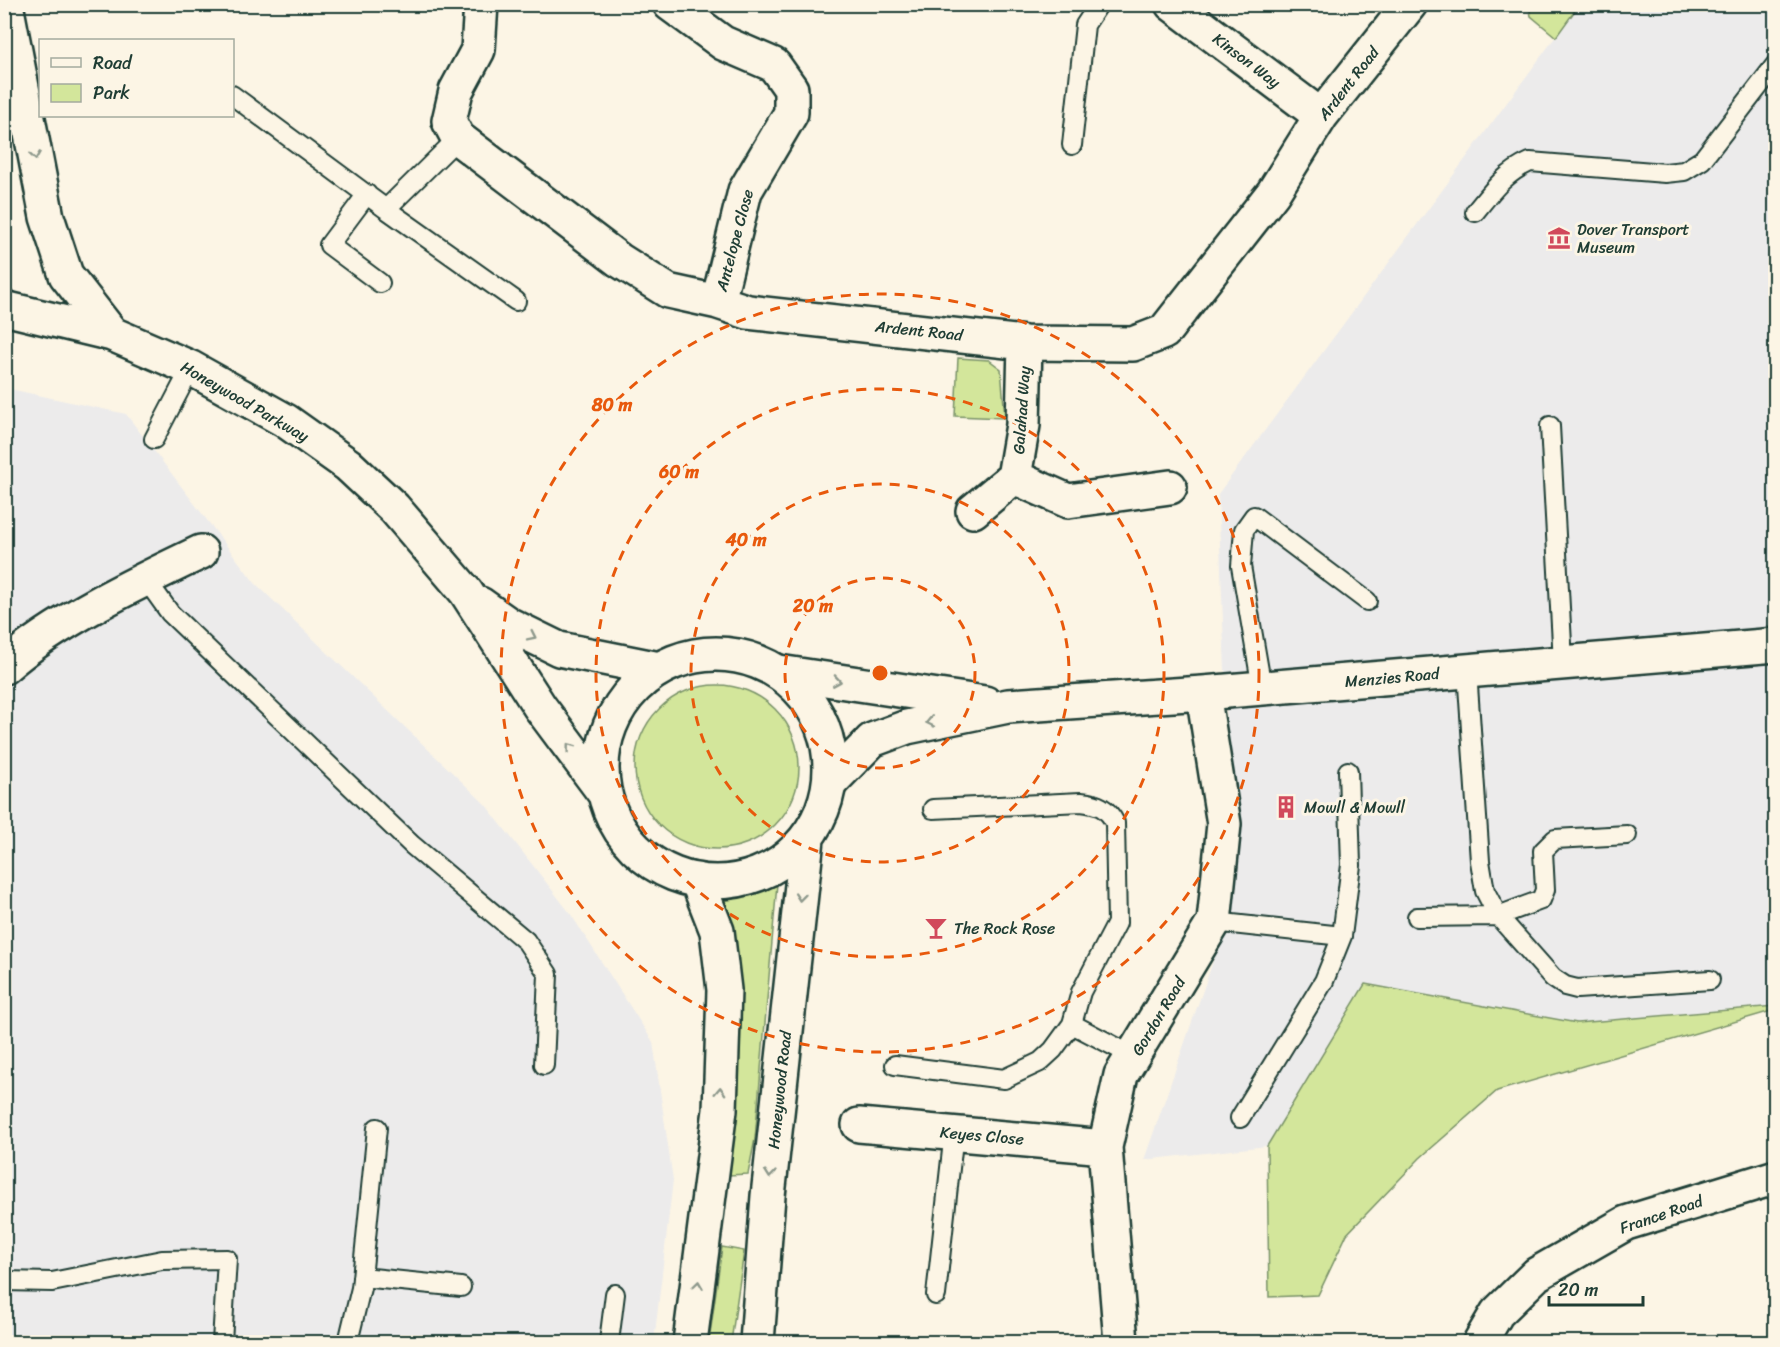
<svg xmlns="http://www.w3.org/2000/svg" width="1780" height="1347" font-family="Sriracha,sans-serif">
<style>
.built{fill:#ecebeb}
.green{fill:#d3e69b;stroke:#799268;stroke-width:1.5}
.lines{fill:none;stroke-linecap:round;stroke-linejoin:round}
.lane-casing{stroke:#1f3d34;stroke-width:22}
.street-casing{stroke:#1f3d34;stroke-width:38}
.secondary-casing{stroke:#1f3d34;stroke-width:38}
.lane{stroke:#fcf5e5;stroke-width:18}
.street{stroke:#fcf5e5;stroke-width:33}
.secondary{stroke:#fcf5e5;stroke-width:33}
.oneway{stroke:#8e998c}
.ring{fill:none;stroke:#e8590c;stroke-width:3;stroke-dasharray:10 8}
.labels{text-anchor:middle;stroke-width:6;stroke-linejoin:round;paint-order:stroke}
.street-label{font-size:16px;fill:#1f3d34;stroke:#fcf5e5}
.poi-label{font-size:16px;fill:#1f3d34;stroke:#fcf5e5;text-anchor:start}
.centre{fill:#e8590c;stroke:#fcf5e5;stroke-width:3}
.ring-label{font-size:18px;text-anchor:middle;font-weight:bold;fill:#e8590c;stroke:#fcf5e5;stroke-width:6;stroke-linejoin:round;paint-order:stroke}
</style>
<rect width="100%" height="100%" fill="#fcf5e5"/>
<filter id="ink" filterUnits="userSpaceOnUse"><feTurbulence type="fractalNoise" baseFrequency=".0167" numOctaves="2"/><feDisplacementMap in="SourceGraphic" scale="12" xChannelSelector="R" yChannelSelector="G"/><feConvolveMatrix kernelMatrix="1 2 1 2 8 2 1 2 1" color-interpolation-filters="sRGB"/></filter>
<g filter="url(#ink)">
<!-- built -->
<path class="built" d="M1579 5H1775V1006L1577 1023 1366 984 1267 1146 1144 1160 1234 901 1218 494Z
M5 388 126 414 255 583 485 804 570 913 653 1042 673 1180 654 1342H5Z"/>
<!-- green -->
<path class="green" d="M1529 5V4L1579 5 1556 37 1531 16Z
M958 358 989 360 1001 369 1005 418 955 416Z
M635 767a82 82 0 1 1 164 0a82 82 0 1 1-164 0Z
M778 872 755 1139 748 1174 728 1175 730 1154 714 889 744 885Z
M1365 984 1577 1023 1775 1006V1010L1497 1091 1420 1158 1347 1234 1318 1295 1269 1297 1267 1146Z
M722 1247 744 1251 731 1342H709Z"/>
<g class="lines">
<!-- lane casing -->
<g class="lane-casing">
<path id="lane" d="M232 95 386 209 458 138
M1072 145 1085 25 1099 4
M367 194 329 245 380 283
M386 209 516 301
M1475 212C1492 191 1505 173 1530 162L1665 173 1684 171 1702 160 1776 64
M1550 426 1563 662
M154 439 191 368
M145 578 170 613 412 845 526 941 548 974 544 1065
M1467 671 1480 861 1485 891 1498 916 1553 978 1565 986 1577 989 1710 980
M1262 688 1241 566 1244 530 1254 516 1367 601
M933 809 1081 802C1098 804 1107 807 1115 823L1117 923 1081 992 1072 1024
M1417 917 1498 916 1541 900 1545 890 1543 851 1555 839 1627 835
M1214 922 1342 936
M895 1065 1004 1079 1040 1062 1053 1050 1072 1024 1133 1056
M1240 1118 1324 981 1342 936 1351 865 1348 771
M362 1277 461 1287
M4 1281 52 1282 162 1260 227 1259 222 1342
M936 1295 954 1132
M348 1342 361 1288 377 1128
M609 1342 615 1294"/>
</g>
<!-- street casing -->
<g class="street-casing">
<path id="street" d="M481 4 478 50 456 91 449 121 458 138 619 260 668 291 718 302 748 312 1025 343 1133 344 1164 332 1273 193 1321 116 1410 4
M670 4 723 43 774 65 791 89V113L745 191 718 302
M1172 4 1321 116
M1025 343 1023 425 1014 477 1068 501 1170 487
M973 511 1014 477
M4 667C54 622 140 581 201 552
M779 672 985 703
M830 783 872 740 907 727 1008 706 1203 693 1776 645
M859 1125 1105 1147
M1121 1342 1105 1147 1121 1075 1214 922 1224 824 1203 693
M1480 1342 1497 1313 1537 1274 1626 1223 1776 1177"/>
</g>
<!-- secondary casing -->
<g class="secondary-casing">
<path id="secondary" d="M6 4 47 217 66 275 112 334
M4 308 112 334 191 368 286 421 348 465 394 508 466 592 540 707 605 794
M480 604 508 624 559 649 659 669
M602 768a114 114 0 1 1 228 0a114 114 0 1 1-228 0Z
M690 1342 720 1110 724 990 717 931 697 880
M757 1342 768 1196 807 839"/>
</g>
<!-- lane -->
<use href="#lane" class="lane"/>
<!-- street -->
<use href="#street" class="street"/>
<!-- secondary -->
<use href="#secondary" class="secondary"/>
</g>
<!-- one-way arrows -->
<defs><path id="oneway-chevron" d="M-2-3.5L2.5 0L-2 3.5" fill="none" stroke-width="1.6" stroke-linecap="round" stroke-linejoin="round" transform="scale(1.5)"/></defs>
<g class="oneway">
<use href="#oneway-chevron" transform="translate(35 156) rotate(81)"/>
<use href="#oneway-chevron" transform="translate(532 636) rotate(26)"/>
<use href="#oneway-chevron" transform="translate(837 681) rotate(9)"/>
<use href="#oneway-chevron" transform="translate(930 722) rotate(168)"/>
<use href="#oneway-chevron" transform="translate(570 747) rotate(-127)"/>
<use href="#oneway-chevron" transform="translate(800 897) rotate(96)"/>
<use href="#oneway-chevron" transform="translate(720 1091) rotate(-88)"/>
<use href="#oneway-chevron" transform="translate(770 1174) rotate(96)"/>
<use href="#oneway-chevron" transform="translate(698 1285) rotate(-82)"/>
</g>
</g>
<!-- distance rings -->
<g class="ring">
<circle cx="880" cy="673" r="95"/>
<circle cx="880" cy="673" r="189"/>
<circle cx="880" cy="673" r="284"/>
<circle cx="880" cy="673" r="379"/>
</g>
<!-- icons -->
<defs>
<g id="museum-bare" transform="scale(1.8)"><path d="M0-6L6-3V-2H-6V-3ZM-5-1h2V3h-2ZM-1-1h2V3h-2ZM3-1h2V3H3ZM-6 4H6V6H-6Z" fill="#d1495b" stroke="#fcf5e5" stroke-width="2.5" paint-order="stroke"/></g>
<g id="building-bare" transform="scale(1.8)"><path d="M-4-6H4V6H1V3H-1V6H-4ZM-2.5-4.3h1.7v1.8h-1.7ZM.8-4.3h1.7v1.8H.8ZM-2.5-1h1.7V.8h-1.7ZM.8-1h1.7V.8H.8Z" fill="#d1495b" stroke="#fcf5e5" stroke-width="2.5" paint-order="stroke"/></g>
<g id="bar-bare" transform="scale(1.8)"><path d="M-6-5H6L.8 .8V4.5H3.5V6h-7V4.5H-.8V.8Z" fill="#d1495b" stroke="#fcf5e5" stroke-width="2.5" paint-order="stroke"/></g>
</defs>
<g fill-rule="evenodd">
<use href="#museum-bare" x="1559" y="238"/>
<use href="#building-bare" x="1286" y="807"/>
<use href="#bar-bare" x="936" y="928"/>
</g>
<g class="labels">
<!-- street labels -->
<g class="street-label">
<text transform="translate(1247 60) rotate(37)" y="6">Kinson Way</text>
<text transform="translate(1348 83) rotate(-52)" y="6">Ardent Road</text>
<text transform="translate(734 240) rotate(-75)" y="6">Antelope Close</text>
<text transform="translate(919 330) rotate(6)" y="6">Ardent Road</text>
<text transform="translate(245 401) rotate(30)" y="6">Honeywood Parkway</text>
<text transform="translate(1021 410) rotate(-86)" y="6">Galahad Way</text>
<text transform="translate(1392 677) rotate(-5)" y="6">Menzies Road</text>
<text transform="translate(1158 1016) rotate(-59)" y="6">Gordon Road</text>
<text transform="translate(779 1090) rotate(-84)" y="6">Honeywood Road</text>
<text transform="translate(982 1135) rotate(5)" y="6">Keyes Close</text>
<text transform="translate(1661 1214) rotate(-19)" y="6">France Road</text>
</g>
<!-- poi labels -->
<g class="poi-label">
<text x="1577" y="235">Dover Transport<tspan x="1577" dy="18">Museum</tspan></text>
<text x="1304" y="813">Mowll &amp; Mowll</text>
<text x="954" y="934">The Rock Rose</text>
</g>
</g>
<circle cx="880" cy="673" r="9" class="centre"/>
<g class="ring-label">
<text x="612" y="411">80 m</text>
<text x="679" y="478">60 m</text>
<text x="746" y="546">40 m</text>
<text x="813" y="612">20 m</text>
</g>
<!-- margin -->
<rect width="1780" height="1347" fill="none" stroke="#fcf5e5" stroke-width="24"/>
<rect x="12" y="12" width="1756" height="1323" fill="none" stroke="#1f3d34" stroke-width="2" filter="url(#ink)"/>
<!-- legend -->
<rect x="39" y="39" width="195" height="78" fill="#fcf5e5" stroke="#a4ab9e" stroke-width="1.5"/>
<rect x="51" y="58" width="30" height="9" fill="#fcf5e5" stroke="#a4ab9e" stroke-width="1.5"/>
<text x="93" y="69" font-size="18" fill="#1f3d34">Road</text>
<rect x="51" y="84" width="30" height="18" fill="#d3e69b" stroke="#a4ab9e" stroke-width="1.5"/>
<text x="93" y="99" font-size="18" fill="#1f3d34">Park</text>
<!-- scale -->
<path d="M1549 1296v9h94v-9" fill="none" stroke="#1f3d34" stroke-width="3"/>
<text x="1558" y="1296" font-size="18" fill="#1f3d34" stroke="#fcf5e5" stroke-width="4.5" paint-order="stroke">20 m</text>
</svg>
